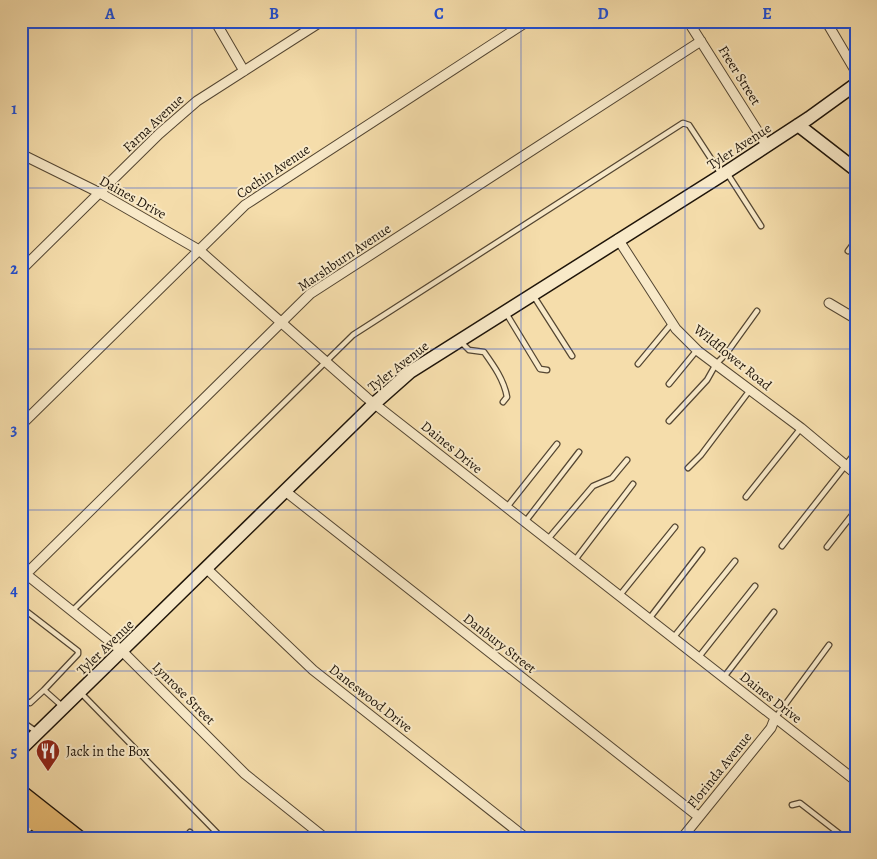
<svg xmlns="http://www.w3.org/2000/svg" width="877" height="859" font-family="Alegreya,serif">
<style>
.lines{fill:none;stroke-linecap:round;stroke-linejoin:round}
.lane-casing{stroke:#544632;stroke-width:7}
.street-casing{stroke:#544632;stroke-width:11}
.secondary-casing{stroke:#1e1409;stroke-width:15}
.primary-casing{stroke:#1e1409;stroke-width:18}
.lane{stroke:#f8e9c8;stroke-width:4.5}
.street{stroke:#f8e9c8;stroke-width:9}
.secondary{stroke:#f8e9c8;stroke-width:12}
.primary{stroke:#eabe76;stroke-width:15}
.grid{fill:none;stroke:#1d4ed8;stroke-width:1;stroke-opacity:0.55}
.labels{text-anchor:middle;stroke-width:4;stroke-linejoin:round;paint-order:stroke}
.street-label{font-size:14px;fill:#1e1409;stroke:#f8e9c8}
.poi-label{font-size:14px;fill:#1e1409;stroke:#f8e9c8;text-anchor:start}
.neatline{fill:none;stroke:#1d4ed8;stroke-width:2}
.grid-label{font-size:16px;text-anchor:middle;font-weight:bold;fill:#1d4ed8}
</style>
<rect width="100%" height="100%" fill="#f5ddab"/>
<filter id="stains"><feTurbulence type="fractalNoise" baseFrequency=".004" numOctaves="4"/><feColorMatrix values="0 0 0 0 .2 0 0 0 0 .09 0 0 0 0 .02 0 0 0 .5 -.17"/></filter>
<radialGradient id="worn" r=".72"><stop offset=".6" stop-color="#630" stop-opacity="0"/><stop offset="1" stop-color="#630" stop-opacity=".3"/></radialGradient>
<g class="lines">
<!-- lane casing -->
<g class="lane-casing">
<path id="lane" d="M727 173 761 226
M848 251 856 240
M533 295 572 356
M506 313 540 369 547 370
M460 341 469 350 484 352C494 366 504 380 507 397L503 402
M638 364 672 323
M669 384 697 350
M669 421 707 380 716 364 726 354 757 311
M688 468 701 455 750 390
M746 497 801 428
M507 507 557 444
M525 522 579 452
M548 539 593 486 612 478 627 460
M782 546 856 452
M827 547 856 510
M575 560 633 484
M620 595 675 527
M21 607 78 651V654L44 690 62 706
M73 610 353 335 683 123 689 125 721 174
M649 619 702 550
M673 638 735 561
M698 658 755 586
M724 677 774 612
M81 693 222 838
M21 697 30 703 44 690
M776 717 829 645
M21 721 37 732
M792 805 800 803 845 838
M21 837 34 824
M186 838 190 832"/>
</g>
<!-- street casing -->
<g class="street-casing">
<path id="street" d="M215 21 244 71
M688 21 767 146
M826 21 856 72
M21 154 100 193 199 250 367 398 856 781
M618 239 676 329 698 351 801 428 856 474
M21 270 159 134 197 101 322 21
M829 303 856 319
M21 425 245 205 528 21
M285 491 699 817
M207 569 313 670 526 838
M22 571 122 651 245 774 325 838
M26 574 310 294 701 41
M682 838 771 728 775 718"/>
</g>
<!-- secondary casing -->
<g class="secondary-casing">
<path id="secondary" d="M798 125 856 170
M21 749 375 403 410 372 722 175 809 118 856 84"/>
</g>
<!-- primary casing -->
<g class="primary-casing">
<path id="primary" d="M21 793 78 838
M21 812 55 838"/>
</g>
<!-- lane -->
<use href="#lane" class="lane"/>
<!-- street -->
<use href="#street" class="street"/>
<!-- secondary -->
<use href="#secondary" class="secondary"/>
<!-- primary -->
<use href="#primary" class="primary"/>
</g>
<!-- grid -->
<path class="grid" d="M192 21V838M356 21V838M521 21V838M685 21V838M21 188H856M21 349H856M21 510H856M21 671H856"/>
<!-- icons -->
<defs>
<g id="restaurant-pin" transform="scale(1.25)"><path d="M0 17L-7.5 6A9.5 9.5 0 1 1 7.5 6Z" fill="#8f2418" stroke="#f8e9c8"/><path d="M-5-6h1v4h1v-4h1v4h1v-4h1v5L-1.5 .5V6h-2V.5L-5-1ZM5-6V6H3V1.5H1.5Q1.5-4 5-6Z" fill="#fff"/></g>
</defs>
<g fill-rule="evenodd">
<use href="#restaurant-pin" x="48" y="751"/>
</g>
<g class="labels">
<!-- street labels -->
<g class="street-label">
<text transform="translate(740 75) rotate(58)" y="5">Freer Street</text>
<text transform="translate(153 123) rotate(-43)" y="5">Farna Avenue</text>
<text transform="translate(739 146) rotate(-33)" y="5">Tyler Avenue</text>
<text transform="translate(273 171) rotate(-34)" y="5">Cochin Avenue</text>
<text transform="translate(133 197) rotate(29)" y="5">Daines Drive</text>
<text transform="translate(344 257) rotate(-34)" y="5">Marshburn Avenue</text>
<text transform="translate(733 357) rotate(39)" y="5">Wildflower Road</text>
<text transform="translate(398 366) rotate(-38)" y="5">Tyler Avenue</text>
<text transform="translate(452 447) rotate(39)" y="5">Daines Drive</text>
<text transform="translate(500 643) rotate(38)" y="5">Danbury Street</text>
<text transform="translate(105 647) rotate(-44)" y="5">Tyler Avenue</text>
<text transform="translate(184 693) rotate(45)" y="5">Lynrose Street</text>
<text transform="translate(771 697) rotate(38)" y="5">Daines Drive</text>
<text transform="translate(371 698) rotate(38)" y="5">Daneswood Drive</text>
<text transform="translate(719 770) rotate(-51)" y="5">Florinda Avenue</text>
</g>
<!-- poi labels -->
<g class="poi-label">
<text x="66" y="756">Jack in the Box</text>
</g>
</g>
<!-- margin -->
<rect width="877" height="859" fill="none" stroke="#f5ddab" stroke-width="55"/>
<rect x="28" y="28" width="822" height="804" class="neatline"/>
<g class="grid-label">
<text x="110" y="19">A</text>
<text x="274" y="19">B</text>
<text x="439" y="19">C</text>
<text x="603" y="19">D</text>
<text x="767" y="19">E</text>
<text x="14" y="114">1</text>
<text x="14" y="274">2</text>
<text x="14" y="435">3</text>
<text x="14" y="596">4</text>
<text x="14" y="757">5</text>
</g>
<rect width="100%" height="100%" filter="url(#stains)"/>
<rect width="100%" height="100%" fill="url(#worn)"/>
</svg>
